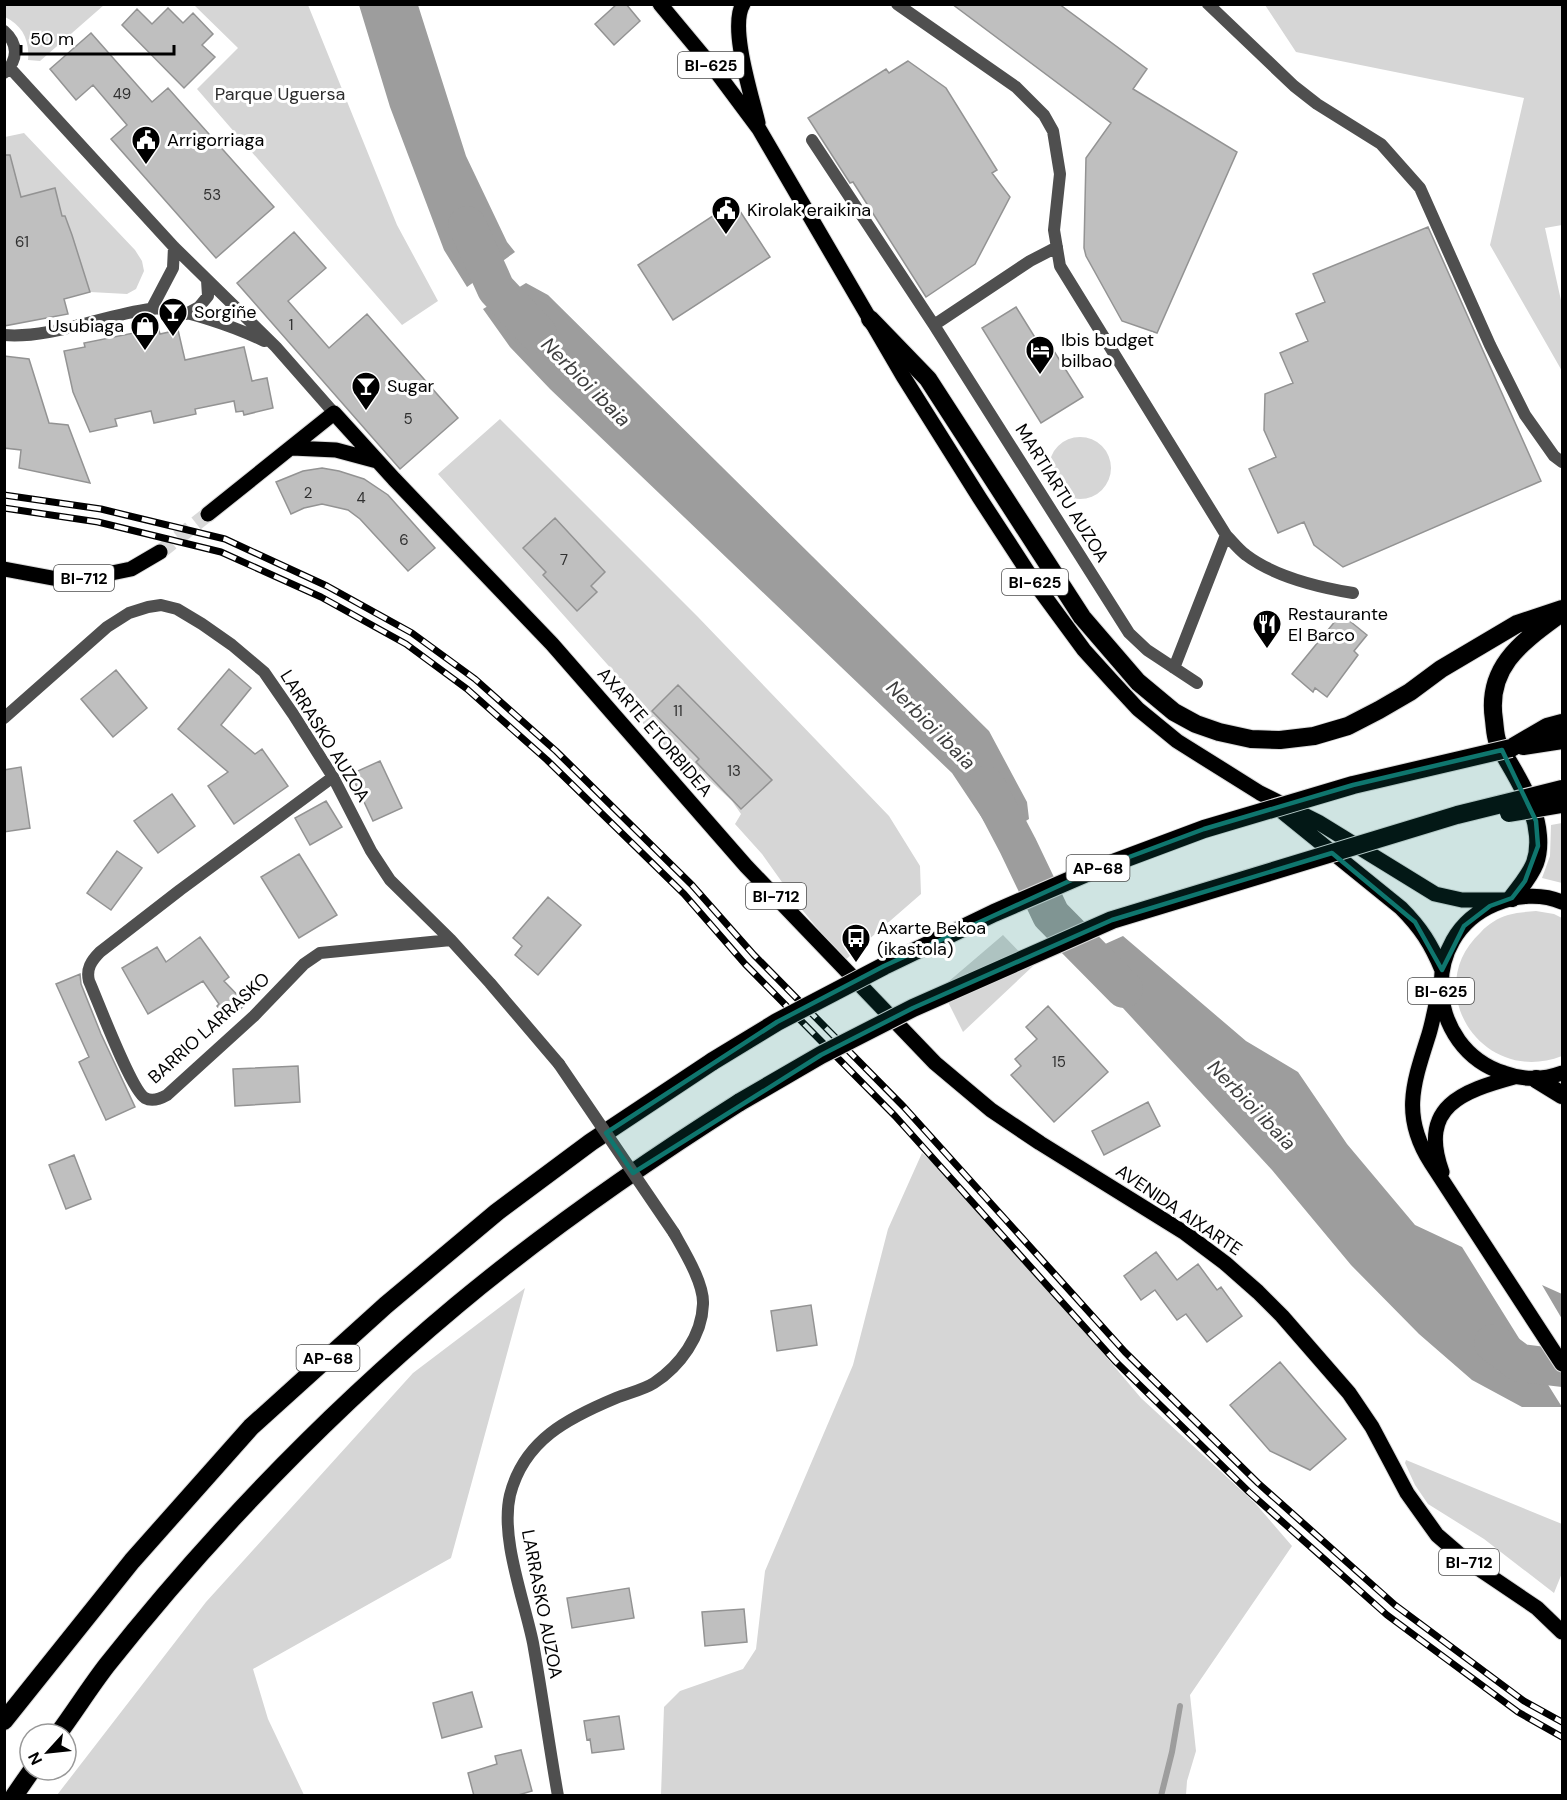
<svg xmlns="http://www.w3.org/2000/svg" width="1567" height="1800" font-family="'DM Sans',sans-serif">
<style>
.green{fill:#d6d6d6}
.water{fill:#9d9d9d}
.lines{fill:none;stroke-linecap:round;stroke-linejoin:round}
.stream{stroke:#9d9d9d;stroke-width:6}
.river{stroke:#9d9d9d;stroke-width:38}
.building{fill:#bfbfbf;stroke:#939393;stroke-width:1.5}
.primary-tunnel{stroke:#d9d9d9;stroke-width:15;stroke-dasharray:15 8;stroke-linecap:butt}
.primary-casing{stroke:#dbdbdb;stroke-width:17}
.highway-casing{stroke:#dbdbdb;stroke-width:20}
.street{stroke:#4f4f4f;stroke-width:12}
.primary{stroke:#000;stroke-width:15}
.highway{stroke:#000;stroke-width:18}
.rail-casing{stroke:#000;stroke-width:7}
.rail{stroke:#fff;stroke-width:4.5;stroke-dasharray:14;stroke-linecap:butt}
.highway-bridge-casing{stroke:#dbdbdb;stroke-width:20;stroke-linecap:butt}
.street-bridge{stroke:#4f4f4f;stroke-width:12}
.highway-bridge{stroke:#000;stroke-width:18}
.marked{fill:#0f766e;fill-opacity:0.2;stroke:#0f766e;stroke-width:4.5;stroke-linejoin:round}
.labels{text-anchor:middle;stroke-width:6;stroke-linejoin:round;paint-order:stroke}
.number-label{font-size:15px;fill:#303030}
.shield{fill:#fff;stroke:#4c4c4c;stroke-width:1.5}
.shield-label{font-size:16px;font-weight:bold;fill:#000}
.park-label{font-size:18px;fill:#2d2d2d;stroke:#fff}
.poi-label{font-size:18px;fill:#000;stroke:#fff;text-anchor:start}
.street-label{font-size:18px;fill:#000;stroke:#fff}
.water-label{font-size:20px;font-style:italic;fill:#3e3e3e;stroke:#fff}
</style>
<rect width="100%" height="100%" fill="#fff"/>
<!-- green -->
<path class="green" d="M5 4H104V5L40 61 28 60C30 40 22 25 5 17Z
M194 5H308L397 225 438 301 402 325 197 89 238 48Z
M1265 5H1562V225L1545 228 1562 305V371L1490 245 1524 98 1296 52Z
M24 133 135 250 142 261 144 271 136 289 127 294 90 292 65 216H62L55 189 21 197 17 180 5 183V137Z
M500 419 698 617 889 816 920 866 921 894 844 961 799 906 762 854 735 824 741 814 732 801 692 764 685 770 622 700 631 691 438 474Z
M1049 468a31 31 0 1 1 62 0a31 31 0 1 1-62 0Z
M1562 823V883L1542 878 1550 856 1551 825Z
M1536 911 1554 914 1562 918V1056C1482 1087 1419 989 1481 932 1488 924 1498 918 1508 915 1517 912 1527 912 1536 911Z
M1003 935 1033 966 963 1032 941 988Z
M922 1153 968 1194 1141 1398 1255 1503 1292 1546 1190 1695 1196 1751 1187 1781 1186 1795H661L664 1707 680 1691 743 1669 756 1649 765 1571 853 1365 888 1229Z
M525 1288 451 1558 253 1669 268 1719 304 1795H57L206 1602 413 1373Z
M1406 1460 1562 1524V1573L1554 1593 1484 1539 1428 1504 1415 1485 1405 1463Z"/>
<!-- water -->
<path class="water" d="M359 5H418L466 156 507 242 515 252 467 287 444 250 390 107Z
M526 283 548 295 989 731 1027 802 1029 819 996 839 952 773 550 389 510 347 483 309Z
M1123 936 1246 1041 1298 1072 1347 1144 1415 1225 1462 1247 1562 1407H1522L1472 1380 1419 1334 1351 1265 1272 1170 1076 957Z
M1542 1285 1562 1294V1319Z"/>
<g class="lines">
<!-- stream -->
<path class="stream" d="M1161 1796 1172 1752 1180 1706"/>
<!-- river -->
<path class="river" d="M467 225 496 289 538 334
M986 785 1018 846 1051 915 1124 989
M1493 1343 1520 1363 1562 1368"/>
</g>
<!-- building -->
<path class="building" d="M617 4H626L640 21 614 45 595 24Z
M952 4H1059L1147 69 1133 89 1237 152 1157 333 1122 321 1086 256 1084 248 1086 158 1111 123Z
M168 8 183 23 193 13 213 34 202 45 215 57 184 88 122 25 137 9 152 24Z
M91 33 152 102 168 88 274 207 216 258 111 139 127 125 93 85 76 100 50 69Z
M908 61 946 88 997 170 992 173 1010 197 975 264 926 297 853 182 850 183 808 118 886 69 889 73Z
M4 155H10L21 197 55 188 62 216H65L72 235 90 292 64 299 68 314 4 326Z
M734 202 770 257 673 320 638 265Z
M1428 227 1541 481 1343 567 1314 545 1304 522 1278 533 1249 469 1276 457 1264 430 1265 394 1293 383 1280 353 1308 341 1296 314 1325 302 1313 274Z
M294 232 326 268 288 301 329 348 367 314 458 418 400 469 237 283Z
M1016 307 1044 352 1052 348 1083 397 1041 423 982 328Z
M157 324 160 334 178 330 185 360 244 347 252 381 267 378 273 408 244 415 243 411 236 412 234 401 195 409 196 414 154 423 151 411 115 419 117 426 90 432 73 392 64 351 85 347 84 343 134 333 133 329Z
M4 356 29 359 49 423 68 425 90 483 19 468 21 450 4 448Z
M322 468 339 471 364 479 388 495 435 548 408 571 360 519 348 510 322 504 304 508 291 514 276 482 303 471Z
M555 518 605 572 591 586 597 592 577 611 543 575 546 572 523 548Z
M1341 614 1367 635 1354 651 1358 655 1327 697 1315 688 1313 692 1292 674Z
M229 669 251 688 221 725 255 754 262 749 288 786 234 824 208 786 228 772 178 729Z
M116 670 147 708 113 737 81 699Z
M678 685 772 780 741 809 696 762 699 759 652 711Z
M380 761 402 808 373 821 351 774Z
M21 767 30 828 4 832V770Z
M172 794 195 826 158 853 134 821Z
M326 801 342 827 310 845 295 818Z
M117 851 142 868 111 910 87 893Z
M299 854 337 915 299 938 261 877Z
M548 897 581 925 538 975 515 955 522 946 513 938Z
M200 937 229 977 224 981 246 1004 229 1019 217 1006 219 1004 203 981 148 1014 122 968 157 947 166 962Z
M80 974 81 984 101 1034 135 1107 106 1120 79 1062 89 1057 56 984Z
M1048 1006 1108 1072 1054 1122 1011 1075 1021 1066 1015 1059 1037 1039 1026 1027Z
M298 1066 300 1102 235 1106 233 1069Z
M1148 1102 1160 1126 1104 1155 1092 1131Z
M74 1155 91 1199 66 1209 49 1165Z
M1156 1252 1177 1280 1198 1264 1217 1290 1221 1287 1242 1316 1207 1342 1186 1314 1177 1320 1155 1290 1141 1300 1124 1276Z
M811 1305 817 1345 777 1351 771 1311Z
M1280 1362 1346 1439 1310 1470 1270 1451 1230 1405Z
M629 1588 634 1618 572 1628 567 1598Z
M744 1609 747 1642 705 1646 702 1612Z
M472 1692 482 1727 442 1738 433 1703Z
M619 1716 624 1749 592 1753 590 1739 587 1740 584 1721Z
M521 1750 532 1791 515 1796H474L468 1773 497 1764 495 1756Z"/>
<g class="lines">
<!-- primary-tunnel -->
<path class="primary-tunnel" d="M160 552 208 514"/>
<!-- primary casing -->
<g class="primary-casing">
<path id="primary" d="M660 4 715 70 759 129 903 376 979 497 1037 586 1084 650 1113 682 1138 709 1177 741 1260 793 1318 822 1435 894 1462 900H1505
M743 4C729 27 752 97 758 123
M292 448 336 450 377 461
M208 514 334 413 394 479 552 644 746 866 935 1063 991 1110 1040 1143 1185 1233 1225 1263 1258 1292 1282 1316 1349 1393 1372 1427 1407 1493 1437 1535 1466 1560 1537 1608 1562 1632
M4 569 63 580 102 575 131 569 160 552
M1280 810 1401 908C1421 928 1431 944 1442 970
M1562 902C1541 893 1516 895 1495 904 1418 936 1426 1048 1504 1073 1523 1080 1543 1080 1562 1073
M1441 980C1437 998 1434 1017 1429 1034 1413 1084 1401 1116 1431 1163L1562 1364
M1442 1172C1418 1106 1463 1091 1514 1077"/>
</g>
<!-- highway casing -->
<g class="highway-casing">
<path id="highway" d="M870 319 928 379 1082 617 1138 682 1174 712 1196 724 1219 732 1251 739 1280 740 1314 736 1348 726 1379 710 1410 692 1441 669 1517 624 1562 609
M1523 746 1562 740
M1511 748 1547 727 1562 723
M1512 898C1520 887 1530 876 1535 863 1541 846 1538 825 1532 809 1524 785 1509 765 1498 743 1495 736 1495 728 1494 720 1486 669 1519 644 1556 617
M1536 1079 1562 1095
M4 1721 132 1561 251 1427 386 1305 497 1212 591 1142 713 1061
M58 1734C75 1711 90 1687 107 1665 211 1534 329 1412 457 1305 546 1231 642 1164 740 1102
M14 1796 32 1770"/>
</g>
<!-- street -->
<path class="street" d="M897 4 1016 87 1044 115 1053 131 1060 174 1054 230 1060 266 1226 535C1232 541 1239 550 1246 555 1275 577 1317 587 1353 593
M1208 4 1294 86 1317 104 1381 144 1420 188 1490 345 1525 415 1554 456 1562 462
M4 31C18 43 19 60 4 73
M10 68 174 247 276 347 334 413
M812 140 934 325 1129 633 1147 650 1197 683
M152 308 173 268 174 247
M186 314 199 307 208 296 207 280
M934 325 1030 261 1057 247
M4 335C50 339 104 315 150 309 176 305 240 329 264 341
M1174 668 1226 535
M4 718 107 627 129 613 148 607 161 605 177 609 202 624 232 645 264 672 293 714 333 777 371 851 390 880 451 940 490 983 559 1064
M333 777 180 890 100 952C91 961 86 969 89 981 98 1001 131 1090 145 1098 152 1102 160 1099 167 1095L254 1016 304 964 320 953 451 940
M558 1796C549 1745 542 1693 533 1643 524 1599 500 1538 510 1495 524 1440 568 1418 616 1398 628 1393 643 1390 654 1383 680 1366 702 1336 703 1304 704 1283 684 1251 674 1233"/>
<!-- primary -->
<use href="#primary" class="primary"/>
<!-- highway -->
<use href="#highway" class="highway"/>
<!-- rail casing -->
<g class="rail-casing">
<path id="rail" d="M4 495 101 509 225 539 327 586 412 633 475 679 556 751 692 885 754 955 904 1107 1125 1352 1258 1483 1395 1605 1524 1701 1562 1722
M4 508 98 522 221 552 321 597 406 644 467 689 547 760 684 894 745 964 895 1116 1115 1361 1249 1492 1387 1615 1518 1712 1562 1737"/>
</g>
<!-- rail -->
<use href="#rail" class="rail"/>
<!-- highway-bridge casing -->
<g class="highway-bridge-casing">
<path id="highway-bridge" d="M1509 813 1562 804
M713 1061 777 1022 884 966 994 913 1089 872 1204 829 1353 785 1511 748
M740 1102 821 1055 913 1008 1112 920 1457 815 1562 789"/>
</g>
<!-- street-bridge -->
<path class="street-bridge" d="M559 1064 674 1233"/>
<!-- highway-bridge -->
<use href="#highway-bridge" class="highway-bridge"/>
</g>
<!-- marked area -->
<path class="marked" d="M1502 750 1536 821 1538 846 1525 881 1512 898 1490 906 1464 926 1442 970 1415 922 1332 853 1112 920 913 1008 821 1055 633 1173 606 1133 777 1022 884 966 1089 872 1204 829 1353 785Z"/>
<!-- icons -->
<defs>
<g id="civic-pin" transform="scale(1.5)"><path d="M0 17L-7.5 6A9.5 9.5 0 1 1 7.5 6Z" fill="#000" stroke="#fff"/><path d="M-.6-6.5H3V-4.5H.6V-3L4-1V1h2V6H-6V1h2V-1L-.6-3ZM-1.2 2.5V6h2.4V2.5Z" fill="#fff"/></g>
<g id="bar-pin" transform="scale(1.5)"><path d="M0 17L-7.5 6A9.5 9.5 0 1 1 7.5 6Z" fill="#000" stroke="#fff"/><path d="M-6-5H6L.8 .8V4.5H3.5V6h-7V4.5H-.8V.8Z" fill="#fff"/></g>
<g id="shop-pin" transform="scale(1.5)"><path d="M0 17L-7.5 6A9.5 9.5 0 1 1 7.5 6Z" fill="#000" stroke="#fff"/><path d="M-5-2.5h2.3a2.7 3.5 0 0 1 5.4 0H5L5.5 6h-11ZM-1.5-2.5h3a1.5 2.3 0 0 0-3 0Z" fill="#fff"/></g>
<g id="hotel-pin" transform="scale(1.5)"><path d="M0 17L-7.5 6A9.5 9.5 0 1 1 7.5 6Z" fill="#000" stroke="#fff"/><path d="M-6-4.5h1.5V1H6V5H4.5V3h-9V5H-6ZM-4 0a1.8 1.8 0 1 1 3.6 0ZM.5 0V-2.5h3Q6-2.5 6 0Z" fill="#fff"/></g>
<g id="restaurant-pin" transform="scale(1.5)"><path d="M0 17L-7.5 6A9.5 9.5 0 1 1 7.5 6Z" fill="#000" stroke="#fff"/><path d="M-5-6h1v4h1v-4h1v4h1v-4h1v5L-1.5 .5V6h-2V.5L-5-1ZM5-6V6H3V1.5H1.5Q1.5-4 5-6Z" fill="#fff"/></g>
<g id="bus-pin" transform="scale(1.5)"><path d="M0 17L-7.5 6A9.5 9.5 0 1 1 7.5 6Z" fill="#000" stroke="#fff"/><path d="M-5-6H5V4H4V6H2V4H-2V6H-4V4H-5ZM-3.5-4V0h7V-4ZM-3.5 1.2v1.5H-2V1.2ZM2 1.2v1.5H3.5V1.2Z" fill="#fff"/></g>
</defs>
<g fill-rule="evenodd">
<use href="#civic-pin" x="146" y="140"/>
<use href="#civic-pin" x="726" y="210"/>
<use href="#bar-pin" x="173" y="312"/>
<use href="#shop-pin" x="145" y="326"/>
<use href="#hotel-pin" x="1040" y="350"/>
<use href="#bar-pin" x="366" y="386"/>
<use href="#restaurant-pin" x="1267" y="624"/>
<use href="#bus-pin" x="856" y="938"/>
</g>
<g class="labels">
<!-- number labels -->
<g class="number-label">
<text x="122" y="99">49</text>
<text x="212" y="200">53</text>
<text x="22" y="247">61</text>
<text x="291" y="330">1</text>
<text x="408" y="424">5</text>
<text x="308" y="498">2</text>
<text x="361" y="503">4</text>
<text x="404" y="545">6</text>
<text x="564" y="565">7</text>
<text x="678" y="716">11</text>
<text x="734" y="776">13</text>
<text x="1059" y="1067">15</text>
</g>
<!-- shield labels -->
<g class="shield">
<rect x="678" y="52" width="66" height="26" rx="4.5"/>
<rect x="54" y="565" width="60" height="26" rx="4.5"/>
<rect x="1002" y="569" width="66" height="26" rx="4.5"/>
<rect x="1066.5" y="855" width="63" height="26" rx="4.5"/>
<rect x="746" y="883" width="60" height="26" rx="4.5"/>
<rect x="1408" y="978" width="66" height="26" rx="4.5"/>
<rect x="296.5" y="1345" width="63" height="26" rx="4.5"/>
<rect x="1439" y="1549" width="60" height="26" rx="4.5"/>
</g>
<g class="shield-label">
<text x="711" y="71">BI-625</text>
<text x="84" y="584">BI-712</text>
<text x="1035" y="588">BI-625</text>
<text x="1098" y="874">AP-68</text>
<text x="776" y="902">BI-712</text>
<text x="1441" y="997">BI-625</text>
<text x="328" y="1364">AP-68</text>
<text x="1469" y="1568">BI-712</text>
</g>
<!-- park labels -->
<g class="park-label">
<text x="280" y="100">Parque Uguersa</text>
</g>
<!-- poi labels -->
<g class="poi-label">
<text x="167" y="146">Arrigorriaga</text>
<text x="747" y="216">Kirolak eraikina</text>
<text x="194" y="318">Sorgiñe</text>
<text x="124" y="332" text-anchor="end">Usubiaga</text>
<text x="1061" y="346">Ibis budget<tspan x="1061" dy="21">bilbao</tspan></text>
<text x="387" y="392">Sugar</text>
<text x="1288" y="620">Restaurante<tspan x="1288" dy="21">El Barco</tspan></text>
<text x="877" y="934">Axarte Bekoa<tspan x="877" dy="21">(ikastola)</tspan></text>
</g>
<!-- street labels -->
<g class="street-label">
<text transform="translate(1062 493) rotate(58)" y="6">MARTIARTU AUZOA</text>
<text transform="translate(655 732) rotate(49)" y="6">AXARTE ETORBIDEA</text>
<text transform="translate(325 736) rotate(58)" y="6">LARRASKO AUZOA</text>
<text transform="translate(209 1028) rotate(-42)" y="6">BARRIO LARRASKO</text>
<text transform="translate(1179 1210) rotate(34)" y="6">AVENIDA AIXARTE</text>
<text transform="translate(542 1604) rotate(79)" y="6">LARRASKO AUZOA</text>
</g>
<!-- water labels -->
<g class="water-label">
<text transform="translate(586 382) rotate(45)" y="7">Nerbioi ibaia</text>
<text transform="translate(931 725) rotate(45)" y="7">Nerbioi ibaia</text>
<text transform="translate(1252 1105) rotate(46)" y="7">Nerbioi ibaia</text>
</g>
</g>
<!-- border -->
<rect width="1567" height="1800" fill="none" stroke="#000000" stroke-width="12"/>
<!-- north arrow -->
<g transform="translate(48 1752) rotate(243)"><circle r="28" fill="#ffffff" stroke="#999999" stroke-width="1.5"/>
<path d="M0-4.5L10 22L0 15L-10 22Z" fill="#000000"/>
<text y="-9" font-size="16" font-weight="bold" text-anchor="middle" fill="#000000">N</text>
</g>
<!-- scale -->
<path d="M21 45v9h153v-9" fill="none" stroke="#000000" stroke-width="3"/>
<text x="30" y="45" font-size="18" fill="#000000" stroke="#ffffff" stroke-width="4.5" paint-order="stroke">50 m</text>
</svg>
